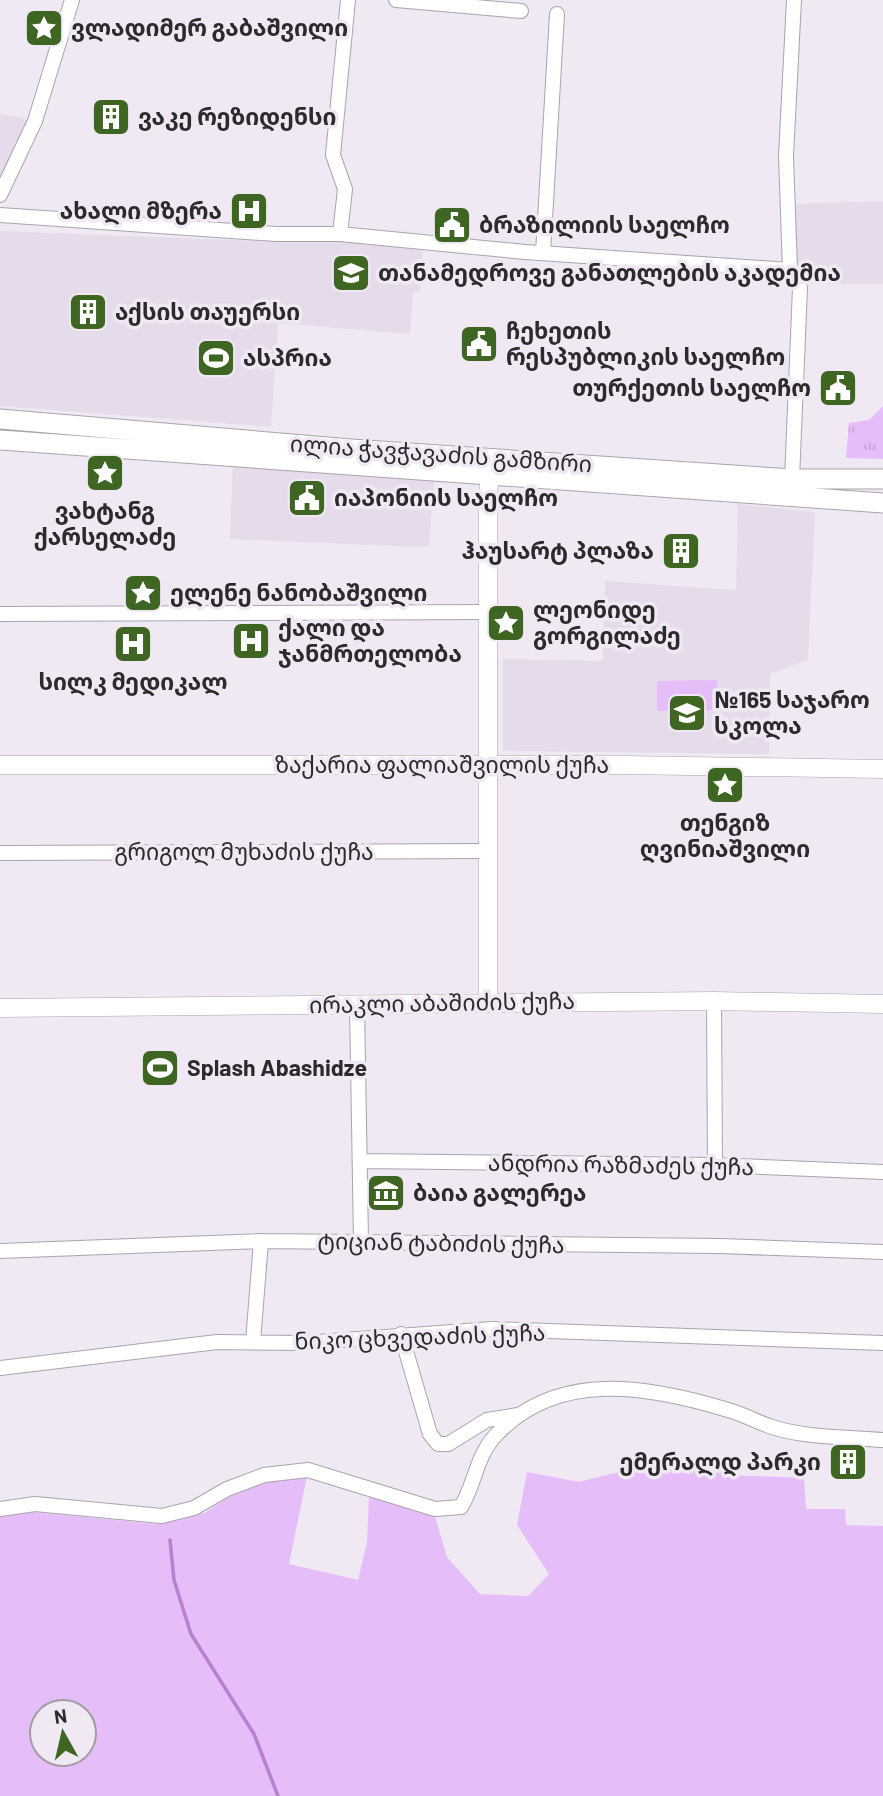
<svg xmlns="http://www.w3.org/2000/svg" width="883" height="1796" font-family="Barlow,'Noto Sans Georgian',sans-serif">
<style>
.built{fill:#e5dbeb}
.green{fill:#e5bdf9;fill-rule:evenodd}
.park{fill:url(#park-tufts)}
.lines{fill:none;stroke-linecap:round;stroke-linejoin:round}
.stream{stroke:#b682cf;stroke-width:3.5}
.minor-casing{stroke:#a9a4ac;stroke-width:16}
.tertiary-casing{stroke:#a9a4ac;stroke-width:19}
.secondary-casing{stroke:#a9a4ac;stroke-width:21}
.minor{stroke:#fff;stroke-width:14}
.tertiary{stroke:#fff;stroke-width:18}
.secondary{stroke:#fff;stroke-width:19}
.labels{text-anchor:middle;stroke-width:7;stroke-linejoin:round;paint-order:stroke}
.poi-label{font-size:23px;font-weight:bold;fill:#2d2a2e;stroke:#f0e9f3;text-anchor:start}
.street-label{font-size:23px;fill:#2d2a2e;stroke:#f0e9f3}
</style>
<defs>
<pattern id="park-tufts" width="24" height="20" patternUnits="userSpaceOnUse" patternTransform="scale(1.75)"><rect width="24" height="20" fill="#e5bdf9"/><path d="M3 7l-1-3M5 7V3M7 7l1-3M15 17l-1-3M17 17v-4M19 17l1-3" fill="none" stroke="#c5a3d6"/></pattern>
</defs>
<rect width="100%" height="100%" fill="#f0e9f3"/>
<!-- built -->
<path class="built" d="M0 114 35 121 0 195Z
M883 201V284H809L790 270 789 204Z
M0 231 282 242 340 240 387 244 423 251 420 292H413L410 334 278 323 271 427 0 406Z
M233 462 434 479 429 545 421 547 230 539Z
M738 504 815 512 808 660 770 674 769 754 503 751V659L603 661 605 581 736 590Z"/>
<!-- green -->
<path class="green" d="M717 680V710L657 711V681Z
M662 1461 732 1462 730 1475 804 1478 806 1509H845L846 1525 883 1526V1796H0V1514L22 1511 157 1524 204 1513 242 1489 293 1476H307L289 1564 358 1580 367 1542 369 1495 434 1513 447 1557 480 1594 528 1596 549 1574 517 1525 527 1472 579 1482ZM42 1712H84V1754H42Z"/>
<!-- park -->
<path class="park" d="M883 406V459L846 458 849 423 869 420Z"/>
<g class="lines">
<!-- stream -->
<path class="stream" d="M170 1540 174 1580 191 1634 254 1734 278 1796"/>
<!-- minor casing -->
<g class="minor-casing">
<path id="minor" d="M396 0 521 11
M0 195 35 121 72 0
M0 215 276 234H340L525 252 790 270
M340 234 345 189 333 155 348 0
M543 253 557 14
M792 479 800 288 790 270 786 156 794 0
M0 614 489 612
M0 853 488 851
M714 1001 715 1165
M357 1004 361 1241
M360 1161 715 1165 883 1172
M0 1251 261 1241 720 1246 883 1252
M401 1334 430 1434 438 1444H448L487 1420 518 1415
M253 1342 261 1241
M0 1368 217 1342 305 1343 492 1329 883 1343
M0 1509 35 1504 162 1516 194 1508 227 1489 264 1475 308 1470 435 1509 461 1507C475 1484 476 1457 495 1436 557 1369 649 1386 728 1410 743 1414 757 1422 772 1427 806 1438 848 1437 883 1440"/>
</g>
<!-- tertiary casing -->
<g class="tertiary-casing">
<path id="tertiary" d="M0 765H626L883 769
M488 1003V494L491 462
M0 1008 714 1001 883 1004"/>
</g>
<!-- secondary casing -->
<g class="secondary-casing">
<path id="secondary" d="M0 419 351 449 792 479H883
M0 440 883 503"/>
</g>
<!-- minor -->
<use href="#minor" class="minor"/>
<!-- tertiary -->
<use href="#tertiary" class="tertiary"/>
<!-- secondary -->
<use href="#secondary" class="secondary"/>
</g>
<!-- icons -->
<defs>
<g id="sight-square" transform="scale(2.0125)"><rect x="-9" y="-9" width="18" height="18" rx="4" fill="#3e6622" stroke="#f0e9f3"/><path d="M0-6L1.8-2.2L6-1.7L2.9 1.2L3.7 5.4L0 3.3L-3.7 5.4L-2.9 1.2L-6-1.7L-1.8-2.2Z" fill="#fff"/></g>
<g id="building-square" transform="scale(2.0125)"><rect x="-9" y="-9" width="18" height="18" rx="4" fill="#3e6622" stroke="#f0e9f3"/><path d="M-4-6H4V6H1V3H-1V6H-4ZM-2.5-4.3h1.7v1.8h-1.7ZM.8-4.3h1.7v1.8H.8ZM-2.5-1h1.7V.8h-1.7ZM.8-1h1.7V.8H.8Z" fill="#fff"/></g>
<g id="hospital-square" transform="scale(2.0125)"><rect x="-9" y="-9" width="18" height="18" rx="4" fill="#3e6622" stroke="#f0e9f3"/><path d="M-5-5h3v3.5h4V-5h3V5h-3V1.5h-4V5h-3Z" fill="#fff"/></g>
<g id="civic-square" transform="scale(2.0125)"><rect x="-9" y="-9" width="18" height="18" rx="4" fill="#3e6622" stroke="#f0e9f3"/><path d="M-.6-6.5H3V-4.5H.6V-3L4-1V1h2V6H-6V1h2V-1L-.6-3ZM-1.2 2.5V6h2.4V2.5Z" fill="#fff"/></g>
<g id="school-square" transform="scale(2.0125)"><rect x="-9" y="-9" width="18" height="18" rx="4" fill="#3e6622" stroke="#f0e9f3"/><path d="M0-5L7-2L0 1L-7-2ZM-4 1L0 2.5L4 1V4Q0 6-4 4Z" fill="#fff"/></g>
<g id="stadium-square" transform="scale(2.0125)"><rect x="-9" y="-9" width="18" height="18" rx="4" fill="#3e6622" stroke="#f0e9f3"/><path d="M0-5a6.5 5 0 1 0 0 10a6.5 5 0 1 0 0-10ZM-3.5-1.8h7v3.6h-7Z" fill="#fff"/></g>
<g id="museum-square" transform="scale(2.0125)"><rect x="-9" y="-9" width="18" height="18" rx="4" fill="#3e6622" stroke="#f0e9f3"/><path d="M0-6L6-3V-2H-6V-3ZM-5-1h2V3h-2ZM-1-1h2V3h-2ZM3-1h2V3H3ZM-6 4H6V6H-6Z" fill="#fff"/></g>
</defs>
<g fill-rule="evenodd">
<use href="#sight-square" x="44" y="28"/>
<use href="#building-square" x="111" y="117"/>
<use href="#hospital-square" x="249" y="211"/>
<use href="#civic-square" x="452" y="225"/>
<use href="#school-square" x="351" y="273"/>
<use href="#building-square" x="88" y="312"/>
<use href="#civic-square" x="479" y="344"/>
<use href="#stadium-square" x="216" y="358"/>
<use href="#civic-square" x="838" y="388"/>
<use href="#sight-square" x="105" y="473"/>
<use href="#civic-square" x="307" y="498"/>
<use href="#building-square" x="681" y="551"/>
<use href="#sight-square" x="143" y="593"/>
<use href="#sight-square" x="506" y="623"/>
<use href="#hospital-square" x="251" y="641"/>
<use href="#hospital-square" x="133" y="644"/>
<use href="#school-square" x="687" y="713"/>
<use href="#sight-square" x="725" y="785"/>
<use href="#stadium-square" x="160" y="1068"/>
<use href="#museum-square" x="386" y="1193"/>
<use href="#building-square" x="848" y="1462"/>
</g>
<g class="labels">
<!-- poi labels -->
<g class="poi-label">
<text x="71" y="36">ვლადიმერ გაბაშვილი</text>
<text x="138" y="125">ვაკე რეზიდენსი</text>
<text x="222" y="219" text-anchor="end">ახალი მზერა</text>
<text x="479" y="233">ბრაზილიის საელჩო</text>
<text x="378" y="281">თანამედროვე განათლების აკადემია</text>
<text x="115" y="320">აქსის თაუერსი</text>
<text x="506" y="339">ჩეხეთის<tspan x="506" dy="26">რესპუბლიკის საელჩო</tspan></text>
<text x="243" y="366">ასპრია</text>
<text x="811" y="396" text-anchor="end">თურქეთის საელჩო</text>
<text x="334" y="506">იაპონიის საელჩო</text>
<text x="105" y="519" text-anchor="middle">ვახტანგ<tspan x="105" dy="26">ქარსელაძე</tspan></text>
<text x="654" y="559" text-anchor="end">ჰაუსარტ პლაზა</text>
<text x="170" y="601">ელენე ნანობაშვილი</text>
<text x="533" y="618">ლეონიდე<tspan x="533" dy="26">გორგილაძე</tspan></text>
<text x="278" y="636">ქალი და<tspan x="278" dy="26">ჯანმრთელობა</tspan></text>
<text x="133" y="690" text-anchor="middle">სილკ მედიკალ</text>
<text x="714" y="708">№165 საჯარო<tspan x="714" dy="26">სკოლა</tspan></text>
<text x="725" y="831" text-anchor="middle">თენგიზ<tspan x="725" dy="26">ღვინიაშვილი</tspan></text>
<text x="187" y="1076">Splash Abashidze</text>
<text x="413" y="1201">ბაია გალერეა</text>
<text x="821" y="1470" text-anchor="end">ემერალდ პარკი</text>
</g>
<!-- street labels -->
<g class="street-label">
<text transform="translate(441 454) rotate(4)" y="8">ილია ჭავჭავაძის გამზირი</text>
<text x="442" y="773">ზაქარია ფალიაშვილის ქუჩა</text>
<text x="244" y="860">გრიგოლ მუხაძის ქუჩა</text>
<text transform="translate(442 1003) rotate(-1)" y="8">ირაკლი აბაშიძის ქუჩა</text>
<text transform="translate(621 1165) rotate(1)" y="8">ანდრია რაზმაძეს ქუჩა</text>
<text transform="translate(441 1243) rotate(1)" y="8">ტიციან ტაბიძის ქუჩა</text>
<text transform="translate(420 1337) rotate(-2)" y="8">ნიკო ცხვედაძის ქუჩა</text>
</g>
</g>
<!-- north arrow -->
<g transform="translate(63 1733) rotate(352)"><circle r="33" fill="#f0e9f3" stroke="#a29da4" stroke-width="2"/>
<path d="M0-5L12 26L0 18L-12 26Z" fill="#3e6622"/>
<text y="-10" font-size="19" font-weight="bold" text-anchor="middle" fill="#2d2a2e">N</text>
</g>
</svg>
